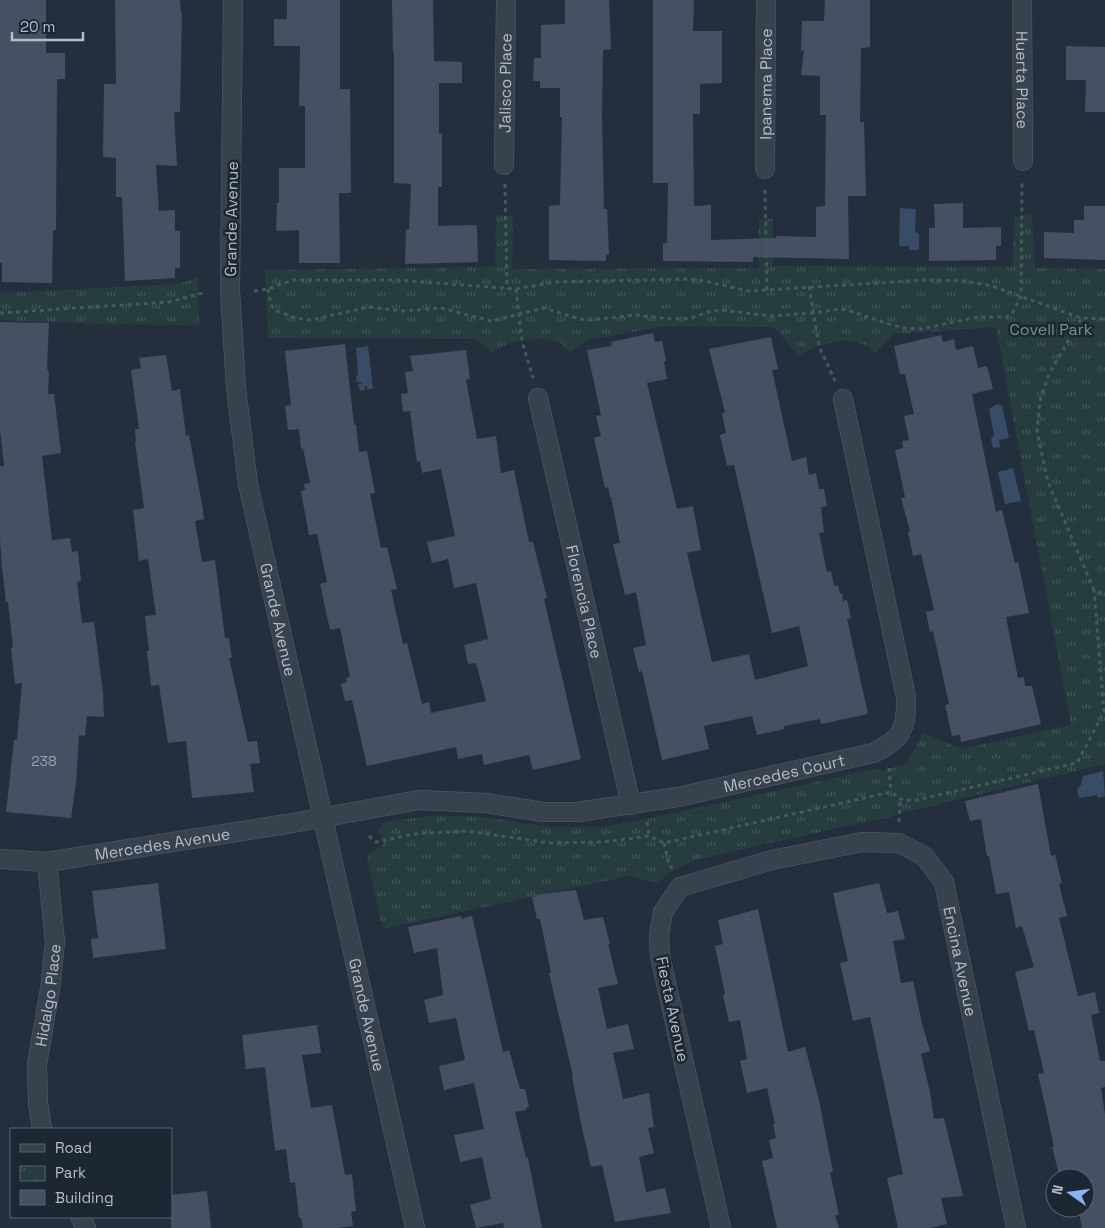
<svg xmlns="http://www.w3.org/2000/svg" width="1105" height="1228" font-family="'Space Grotesk',sans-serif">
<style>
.park{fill:url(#park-tufts)}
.water{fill:#394c67}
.building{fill:#455162}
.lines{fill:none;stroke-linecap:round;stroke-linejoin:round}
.minor-casing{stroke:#565f6c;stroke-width:20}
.path{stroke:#44595c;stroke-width:3;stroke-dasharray:4 4;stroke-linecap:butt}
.minor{stroke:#38414e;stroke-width:19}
.labels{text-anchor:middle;stroke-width:5;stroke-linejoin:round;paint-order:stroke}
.number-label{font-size:14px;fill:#98a1af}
.street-label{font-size:16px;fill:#b4bcc9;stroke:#1d2633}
.park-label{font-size:16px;fill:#6b9a76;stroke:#1d2633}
</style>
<defs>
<pattern id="park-tufts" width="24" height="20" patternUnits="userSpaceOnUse" patternTransform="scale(1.25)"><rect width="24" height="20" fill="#263c3f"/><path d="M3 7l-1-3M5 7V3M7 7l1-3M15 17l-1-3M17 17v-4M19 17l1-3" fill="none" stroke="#435659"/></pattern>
</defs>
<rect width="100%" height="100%" fill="#242f3e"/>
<!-- park -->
<path class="park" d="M1032 214 1035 268 1105 269V764L893 815 889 818 864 822 695 860 678 867 657 883 628 876 383 929 367 859C371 851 375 848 383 845L379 829 382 827 381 824 390 821 430 816H458L483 817 548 827H604L652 818 879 768 882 771 908 763 910 757 923 733 961 749 1071 725 996 327 894 334 875 353C869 348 863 343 855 341 841 338 810 347 799 356L774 327 665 326 587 340 570 353C568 351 565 346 562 344 547 334 504 340 493 353L475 339 268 338 265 270 495 267 496 215 513 216 512 269 759 268V219H773V266L1012 267 1015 217Z
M198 278 199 325 104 324 0 320V293L178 284Z"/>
<!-- water -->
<path class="water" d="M900 208 916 209 915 232 919 234V250H909V246H899Z
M368 346 373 389H367V386H365V390L360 391 358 384 363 383V382H357L356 376 358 375 356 348Z
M997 404 1002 406 1009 438 999 440 1000 447 993 448 991 439 994 435 989 409Z
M1013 468 1021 501 1005 504 998 472Z
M1103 771 1105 796 1098 798 1097 795 1079 798 1077 789 1081 785 1083 776Z"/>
<!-- building -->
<path class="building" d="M0 0H46V53H65V79H57L56 230H53L52 283 2 282V263H0Z
M115 0H180L181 13H182L180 112H174L177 166 156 165 159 211 175 210V231H180V268H175V278L125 281 122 197H116V158L103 157 104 84H116Z
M287 0H340V89H350L351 193H339L340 263H299V230L276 231 277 203H279V168H305V106H299L300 46H274V19H287Z
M392 0H433L434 61 462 62V83H439V134L442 133V187H438V226L477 225 478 262 405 264 406 229 409 230 411 184 394 183V53H393Z
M565 0H609L611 49 603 50 602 117 604 209H607L609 254 606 255V261L549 260V206L560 205 562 117H560V88H540V81H533L534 58H541V25L565 24Z
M653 0H694L693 31H722V83L700 84V114H693L694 206 711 205V240L776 238V236L816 237V207L825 206 826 115H820V76L801 75 804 50 801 51 802 21H824L825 0H870V47L861 48 860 122H864L866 196H848L849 259 753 257V262L663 261V243H667L668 183H653Z
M1066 46 1105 47V112H1085L1086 80H1066Z
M963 203V228L1001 227V246H996V260L929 261V228H935L934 204Z
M1084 206H1105V260L1044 258V232L1074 233V220H1084Z
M0 322 49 323 47 368 49 373 48 394H54L61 453 42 456 52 540 70 538 72 552 78 551 81 581 77 582 82 623 94 622 103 693 104 717 87 716 85 736 79 735 76 783 71 818 6 812 14 740H17L22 683 15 684 11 648 13 647 8 602H6L2 567 0 539V466H4L0 429Z
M653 333 655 342 662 341 666 361 664 362 667 379 647 383 677 509 693 506 701 550 687 553 712 662 749 654 755 680 808 666 799 626 772 633 734 465 727 466 720 435 726 433 722 413 725 412 709 349 771 337 778 369 772 370 792 461 806 457 809 475 816 473 819 489H824L827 506 821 507 824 532 819 533 827 572 831 571 834 586 838 585 840 594 842 593 843 601 847 600 851 618 847 619 868 714 821 724 820 719 784 726V729L757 735 752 716 704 726 709 749 662 760 642 671 639 672 633 648 646 645 636 592 625 595 613 544 620 543 611 497H610L608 487 605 488 594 438 601 436 596 416 601 415 587 350 612 346 611 342Z
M941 335 943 342 954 339 956 350 973 346 978 368 987 366 993 389 972 394 996 512 1002 510 1015 563 1018 562 1029 613 1006 617 1018 678 1024 677 1025 686H1032L1041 724 961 742 960 735 952 736 945 705 949 704 933 631 930 632 926 612 934 610 921 554 913 556 908 532 910 531 901 498 905 497 895 450 903 448 902 441 909 440 904 416 914 414 905 374H900L894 346Z
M345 344 354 425 356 424 359 452 367 451 375 493 370 494 381 548 387 547 397 589 391 590 403 644 407 643 422 704 429 702 431 713 486 701 476 663 468 664 464 645 488 639 476 583 454 588 448 559 432 563 427 542 455 536 441 469 422 473 420 461 417 462 410 411 403 412 401 394 408 393 405 372 413 371 410 356 466 350 470 379 466 380 477 439 496 436 501 473 514 470 529 542H533L547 598 544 599 581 759 533 770 529 755 484 765 482 754 458 759 456 747 367 766 352 700 345 701 341 684 347 682 346 678 350 677 340 628 330 630 320 584 327 582 317 534 309 535 301 491 305 490 304 484 310 483 303 448 301 449 299 429 288 430 285 406 291 405 285 351Z
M166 355 172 391 180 389 186 436 189 435 202 504 204 519 195 521 202 562 215 560 225 638H229L232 658H229L248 742 257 741 260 763 250 764 254 792 192 798 186 741 168 743 159 685 151 686 147 651H149L145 616 156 615 148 559 139 561 133 510 144 508 135 442H136L135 429H139L131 370 141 368 139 358Z
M1038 784 1051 856 1055 855 1062 883 1059 884 1067 916 1059 918 1078 996 1095 992 1099 1013 1091 1015 1100 1061H1105V1087L1101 1088 1105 1115V1228H1082L1078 1208H1085V1178H1060L1052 1147H1054L1047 1114 1038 1074 1044 1073 1034 1030 1029 1031 1015 972 1034 967 1022 926 1016 928 1009 892 996 894 989 856H987L981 819 970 821 965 801Z
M158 883 166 949 93 958 91 939 98 938 92 891Z
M879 883 887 913 898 911 905 939 893 941 901 983 913 981 922 1023 930 1051 921 1054 930 1092 934 1119 944 1118 963 1196 941 1198 947 1224 930 1228H898L887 1178 903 1174 870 1017 853 1021 840 963 848 961 833 893Z
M576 890 584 920 603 917 610 944H608L618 984 598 988 607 1029 628 1024 634 1049 613 1053 623 1099 649 1093 654 1127 648 1128 654 1153 639 1157 646 1192 665 1188 671 1213 615 1222 602 1165 591 1167 580 1119 572 1076H573L549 973H551L540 919H537L532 897H535V895Z
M758 909 788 1052 805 1047 819 1100 833 1172H830L839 1215H835L839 1228H777L762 1161 773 1158 769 1140 776 1138 773 1124H775L767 1088 747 1093 740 1061 747 1059 740 1020 729 1022 723 995 725 994 715 946 723 944 718 920Z
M461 916V919L472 916 503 1052 509 1050 520 1089H525L529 1107 526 1108V1110L515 1112 526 1158H528L542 1228H504L503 1223 476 1228 470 1205 491 1199 482 1157 460 1162 454 1135 484 1129 474 1083 444 1090 439 1066 465 1060 456 1018 429 1023 424 1000 443 995 437 948 414 953 408 927Z
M317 1025 321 1053 302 1055 311 1108 332 1105 345 1175 352 1174 356 1211 351 1212 353 1226 336 1228H303L301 1218H299L295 1182 290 1183 286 1149 275 1151 265 1067 246 1069 242 1035Z
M207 1191 211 1228H171V1195Z"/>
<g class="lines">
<!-- minor casing -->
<g class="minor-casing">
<g id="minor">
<path id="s1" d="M233 0 230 291 236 388 248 484 415 1228"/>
<path id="s2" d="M1022 0 1023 161"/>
<path id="s3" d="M504 165 506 0"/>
<path id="s4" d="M765 169 766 0"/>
<path id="s5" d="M538 398 631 805"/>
<path id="s6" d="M0 859 47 862 287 824 419 800 486 803 543 812H578L678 797 873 753C902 740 907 728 906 697L843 399"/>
<path id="s7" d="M42 1129 38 1103 37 1064 50 989 55 942 47 862"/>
<path d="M80 1217 86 1228"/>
<path id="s8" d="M721 1228 660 956 659 935 663 912 680 887 772 860 862 842 899 843 924 856 944 882 1016 1228"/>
</g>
</g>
<!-- path -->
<path class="path" d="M505 184 507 289
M765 190 767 290
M809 286 819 346 835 381
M268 289 271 305 277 311 295 318 311 320 369 307 403 311 441 308 491 321 544 308 580 319 592 320 634 315 672 319 691 318 711 311 722 310 769 316 814 313 838 309 847 310 889 324 904 328 921 329 978 317H1006L1012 314 1021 296 1022 182
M516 289 522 341 533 378
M254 291 268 289 293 280H397L516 289 555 282 685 279 699 280 749 291 924 280 965 281 992 286 1081 318 1105 319
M0 313 169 302 203 293
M1081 319 1049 374 1040 400 1037 432 1048 482 1094 590 1105 595
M889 768 891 792
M647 822 649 836
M899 822 900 799
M369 836 376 842 414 834 467 831 550 843 604 842 649 836 664 843 891 792 900 799 912 801 1077 763 1104 712 1094 590
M664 843 668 861 672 869"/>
<!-- minor -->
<use href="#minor" class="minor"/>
</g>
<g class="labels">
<!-- number labels -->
<g class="number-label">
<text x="44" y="766">238</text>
</g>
<!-- street labels -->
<g class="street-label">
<text dy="6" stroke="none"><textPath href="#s2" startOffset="80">Huerta Place</textPath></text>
<text dy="6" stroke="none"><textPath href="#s3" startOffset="82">Jalisco Place</textPath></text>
<text dy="6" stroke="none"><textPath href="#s4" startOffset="85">Ipanema Place</textPath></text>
<text transform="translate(231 219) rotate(-89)" y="6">Grande Avenue</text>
<text dy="6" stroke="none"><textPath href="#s5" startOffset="209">Florencia Place</textPath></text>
<text dy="6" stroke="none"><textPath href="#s1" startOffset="624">Grande Avenue</textPath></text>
<text dy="6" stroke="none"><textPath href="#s6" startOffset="794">Mercedes Court</textPath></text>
<text dy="6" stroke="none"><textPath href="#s6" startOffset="164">Mercedes Avenue</textPath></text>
<text dy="6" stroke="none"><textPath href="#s8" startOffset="720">Encina Avenue</textPath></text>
<text dy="6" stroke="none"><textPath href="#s7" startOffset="135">Hidalgo Place</textPath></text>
<text transform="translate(673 1009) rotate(78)" y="6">Fiesta Avenue</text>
<text dy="6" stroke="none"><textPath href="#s1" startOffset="1029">Grande Avenue</textPath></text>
</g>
<!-- park labels -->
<g class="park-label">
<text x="1051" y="335">Covell Park</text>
</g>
</g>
<!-- legend -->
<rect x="10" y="1128" width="162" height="90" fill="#1d2633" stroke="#59626f"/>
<rect x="20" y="1144" width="25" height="8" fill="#38414e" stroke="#59626f"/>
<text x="55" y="1153" font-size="15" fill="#b4bcc9">Road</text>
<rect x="20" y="1166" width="25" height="15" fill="url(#park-tufts)" stroke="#59626f"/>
<text x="55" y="1178" font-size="15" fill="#b4bcc9">Park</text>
<rect x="20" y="1190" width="25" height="15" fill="#455162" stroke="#59626f"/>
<text x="55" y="1203" font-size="15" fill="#b4bcc9">Building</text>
<!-- north arrow -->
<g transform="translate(1070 1193) rotate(284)"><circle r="24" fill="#1d2633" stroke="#59626f"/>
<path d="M0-4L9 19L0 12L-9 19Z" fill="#8ab4f8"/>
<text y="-8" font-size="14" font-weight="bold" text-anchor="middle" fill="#b4bcc9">N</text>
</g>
<!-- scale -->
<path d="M12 32v8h71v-8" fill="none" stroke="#b4bcc9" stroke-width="2.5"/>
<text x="20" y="32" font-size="15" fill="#b4bcc9" stroke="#1d2633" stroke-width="4" paint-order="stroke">20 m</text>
</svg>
